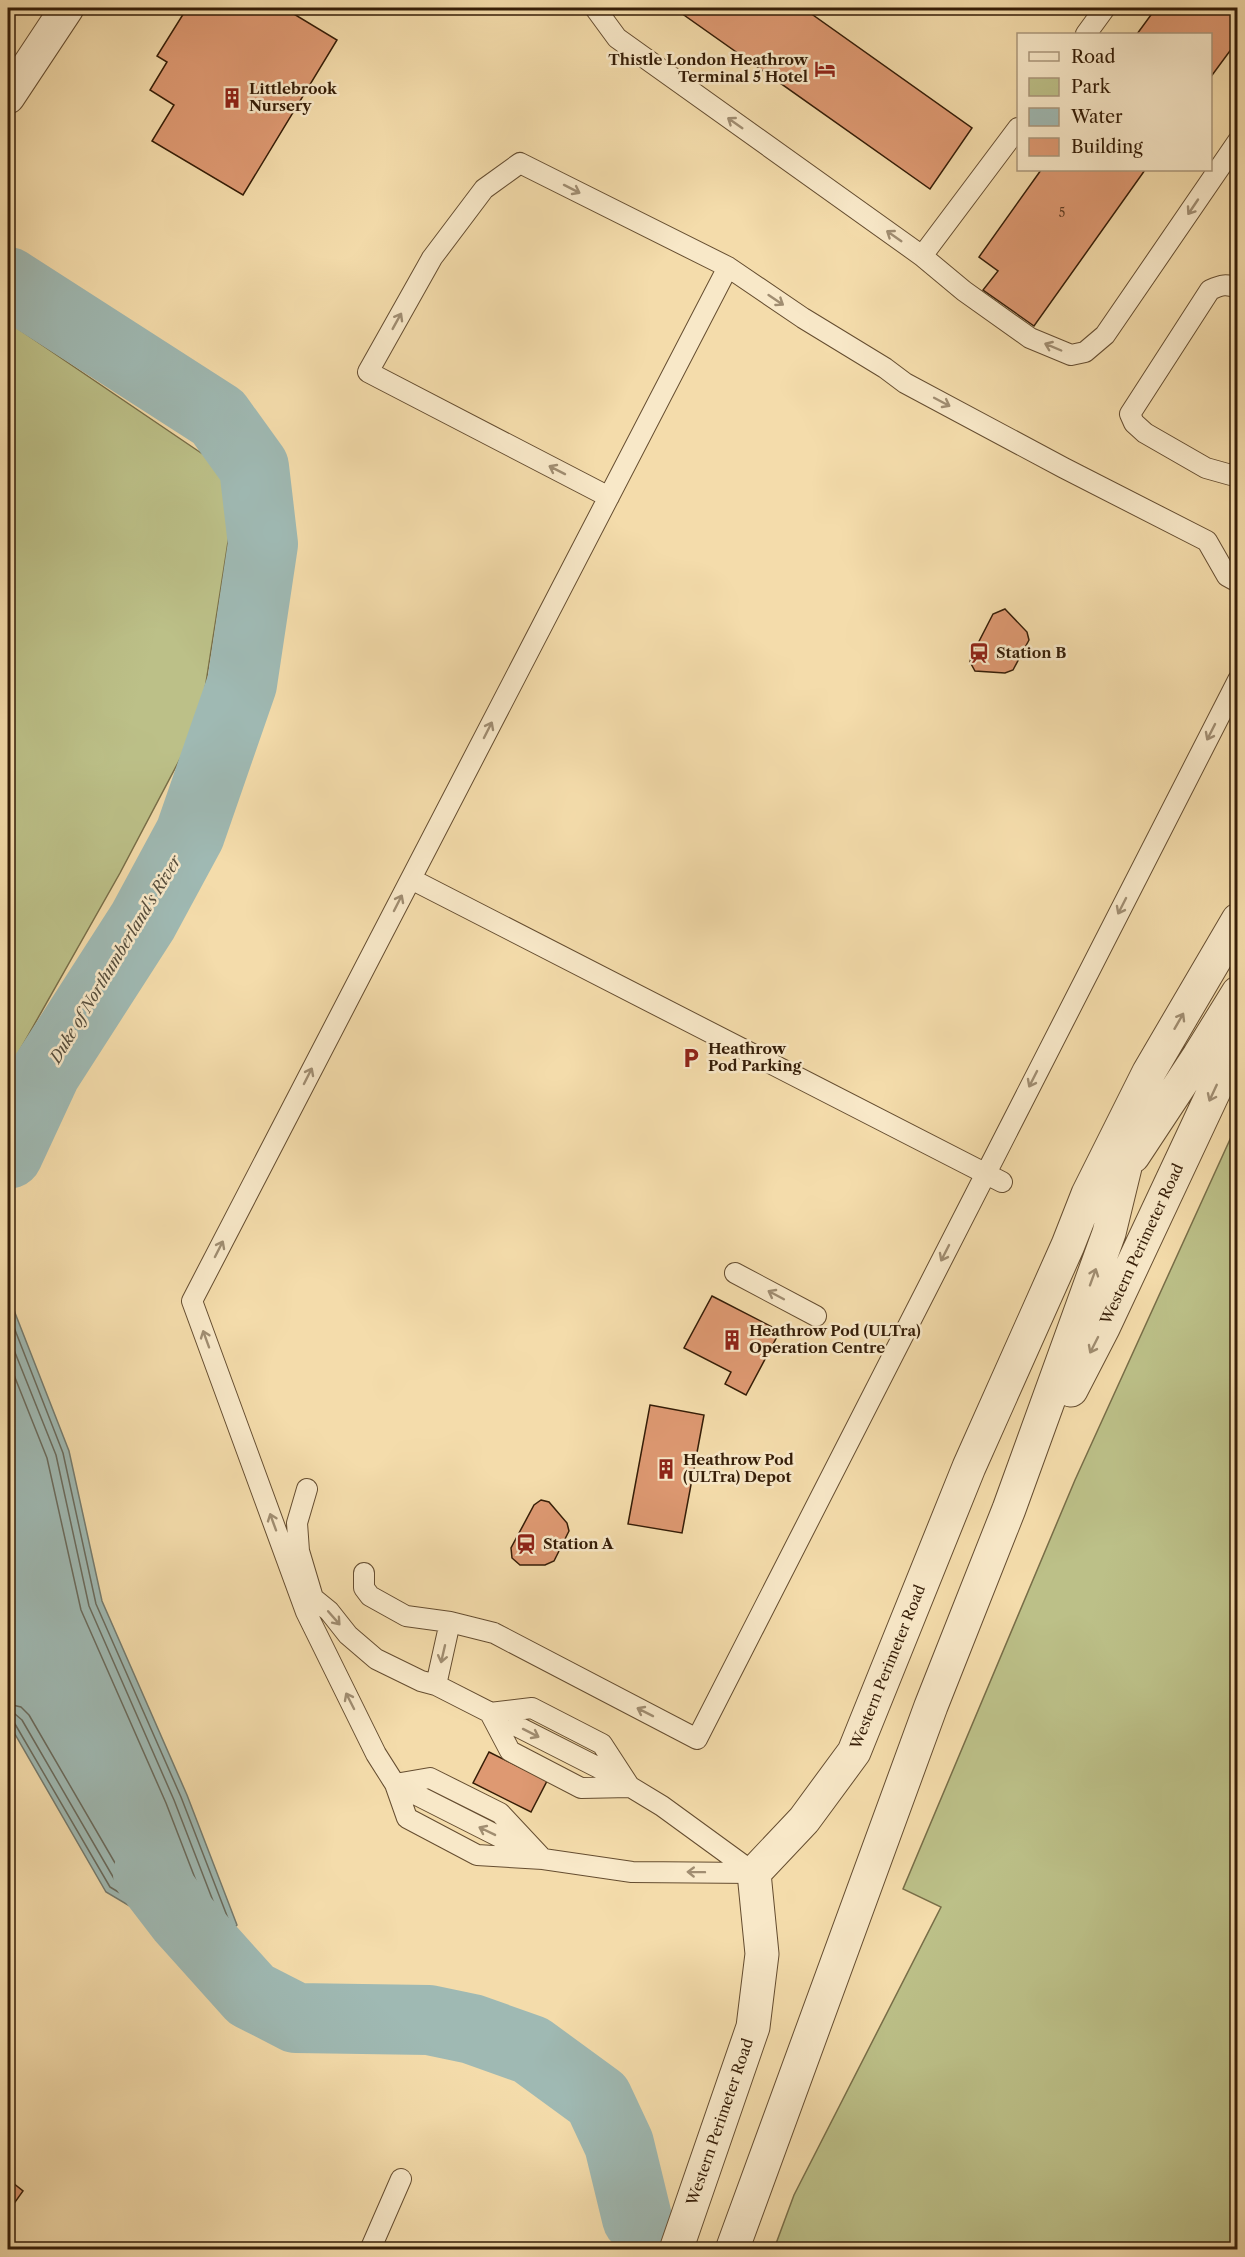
<svg xmlns="http://www.w3.org/2000/svg" width="1245" height="2257" font-family="'Libre Caslon Text',serif">
<style>
.green{fill:#bcc088;stroke:#786e48;stroke-width:1.5}
.water{fill:#9fb9b3;stroke:#757b6e;stroke-width:1.5}
.lines{fill:none;stroke-linecap:round;stroke-linejoin:round}
.shore{stroke:#6a6b5d;stroke-width:1.5}
.river{stroke:#9fb9b3;stroke-width:70}
.building{fill:#de9972;stroke:#351d07;stroke-width:1.5}
.service-casing{stroke:#654d30;stroke-width:22}
.minor-casing{stroke:#654d30;stroke-width:35}
.tertiary-casing{stroke:#654d30;stroke-width:35}
.service{stroke:#f8e8c8;stroke-width:20}
.minor{stroke:#f8e8c8;stroke-width:33}
.tertiary{stroke:#f8e8c8;stroke-width:33}
.oneway{stroke:#a08d71}
.labels{text-anchor:middle;stroke-width:5;stroke-linejoin:round;paint-order:stroke}
.number-label{font-size:12px;fill:#5f3c22}
.poi-label{font-size:15px;font-weight:bold;fill:#351d07;stroke:#f8e8c8;text-anchor:start}
.street-label{font-size:15px;fill:#351d07;stroke:#f8e8c8}
.water-label{font-size:16px;font-style:italic;fill:#554c3b;stroke:#f8e8c8}
</style>
<rect width="100%" height="100%" fill="#f4dcab"/>
<filter id="stains"><feTurbulence type="fractalNoise" baseFrequency=".00333" numOctaves="4"/><feColorMatrix values="0 0 0 0 .2 0 0 0 0 .09 0 0 0 0 .02 0 0 0 .5 -.17"/></filter>
<radialGradient id="worn" r=".72"><stop offset=".6" stop-color="#630" stop-opacity="0"/><stop offset="1" stop-color="#630" stop-opacity=".3"/></radialGradient>
<!-- green -->
<path class="green" d="M8 322 238 478 200 721 120 873 8 1071Z
M1237 1124V2249H774L794 2195 941 1907 903 1889 1075 1480Z"/>
<!-- water -->
<path class="water" d="M8 1295 69 1451 102 1601 187 1795 237 1925 207 1952 106 1892 8 1722Z"/>
<g class="lines">
<!-- shore -->
<path class="shore" d="M8 1312 63 1453 96 1604 181 1797 229 1921V1924L205 1944 110 1887 15 1724 8 1721
M8 1335 56 1455 89 1606 174 1800 220 1919V1922L204 1934 116 1882 22 1720 15 1714 8 1713
M8 1360 47 1458 81 1610 166 1803 210 1917 209 1920 203 1923 122 1875 29 1715 21 1707 8 1704"/>
<!-- river -->
<path class="river" d="M8 282 218 417 254 467 263 544 242 684 190 834 143 921 46 1072 8 1154
M148 1874 181 1917 251 1995 296 2018 429 2020 472 2029 531 2050 598 2099 619 2144 637 2218"/>
</g>
<!-- building -->
<path class="building" d="M187 8H203L206 9 207 8H284L337 40 243 195 152 141 174 105 150 90 167 62 157 56Z
M674 8H807L806 10 972 128 930 189Z
M1156 8H1238V40L1210 78V34H1137Z
M1041 170H1145L1034 326 983 290 998 271 979 257Z
M1005 609 1027 632 1029 640 1013 670 1005 673 975 671 970 662 971 657 993 614Z
M712 1296 780 1331 746 1395 725 1384 731 1372 684 1348Z
M650 1405 704 1415 682 1533 628 1524Z
M541 1500 549 1502 567 1523 569 1531 554 1561 545 1565H520L512 1558 511 1548 534 1505Z
M489 1752 547 1781 531 1812 473 1783Z
M8 2179 23 2191 8 2212Z"/>
<g class="lines">
<!-- service casing -->
<g class="service-casing">
<path id="service" d="M595 8 617 38 922 256 964 291 1030 338 1071 355 1085 352 1105 335 1238 141
M1086 34 1105 8
M922 256 1018 128
M728 267 192 1301 306 1612 376 1754 395 1784 543 1859 632 1872 754 1873
M1238 289C1227 283 1221 285 1210 290L1130 414 1134 423 1145 433 1206 468 1231 475 1238 471
M609 497 368 372 432 258 484 189 520 163 728 267 803 318 885 368 905 383 1064 468 1207 541 1227 576 1238 582
M411 879 1002 1182
M735 1273 816 1316
M307 1489 297 1523 299 1551 313 1598 329 1611 348 1635 376 1659 421 1681 436 1685 601 1769 662 1806 754 1873
M364 1573V1588L370 1596 406 1616 450 1622 494 1633 697 1739 1238 680
M436 1685 450 1622
M532 1708 602 1744 630 1787 581 1788 510 1751 490 1713Z
M430 1778 500 1813 543 1859 477 1855 407 1818 395 1784Z
M370 2250 401 2179"/>
</g>
<!-- minor casing -->
<g class="minor-casing">
<path id="minor" d="M8 97 67 8"/>
</g>
<!-- tertiary casing -->
<g class="tertiary-casing">
<path id="tertiary" d="M1133 1156 1199 1056 1238 993
M1071 1390 1103 1328 1238 1040
M676 2250 753 2027 762 1954 754 1873 804 1820 854 1752 969 1467 1068 1245 1088 1194 1149 1072 1238 920
M732 2250 931 1706 1009 1509 1109 1233 1135 1126"/>
</g>
<!-- service -->
<use href="#service" class="service"/>
<!-- minor -->
<use href="#minor" class="minor"/>
<!-- tertiary -->
<use href="#tertiary" class="tertiary"/>
</g>
<!-- one-way arrows -->
<defs><path id="oneway-shaft" d="M-6 0H5M1.5-3L5.5 0L1.5 3" fill="none" stroke-width="1.6" stroke-linecap="round" stroke-linejoin="round" transform="scale(1.5)"/></defs>
<g class="oneway">
<use href="#oneway-shaft" transform="translate(735 123) rotate(-145)"/>
<use href="#oneway-shaft" transform="translate(572 189) rotate(27)"/>
<use href="#oneway-shaft" transform="translate(1193 207) rotate(124)"/>
<use href="#oneway-shaft" transform="translate(894 236) rotate(-145)"/>
<use href="#oneway-shaft" transform="translate(776 300) rotate(34)"/>
<use href="#oneway-shaft" transform="translate(397 321) rotate(-61)"/>
<use href="#oneway-shaft" transform="translate(1053 347) rotate(-157)"/>
<use href="#oneway-shaft" transform="translate(942 402) rotate(28)"/>
<use href="#oneway-shaft" transform="translate(557 470) rotate(-153)"/>
<use href="#oneway-shaft" transform="translate(488 730) rotate(-63)"/>
<use href="#oneway-shaft" transform="translate(1211 732) rotate(117)"/>
<use href="#oneway-shaft" transform="translate(398 903) rotate(-63)"/>
<use href="#oneway-shaft" transform="translate(1122 906) rotate(117)"/>
<use href="#oneway-shaft" transform="translate(1179 1021) rotate(-60)"/>
<use href="#oneway-shaft" transform="translate(308 1076) rotate(-63)"/>
<use href="#oneway-shaft" transform="translate(1033 1079) rotate(117)"/>
<use href="#oneway-shaft" transform="translate(1213 1093) rotate(115)"/>
<use href="#oneway-shaft" transform="translate(219 1249) rotate(-63)"/>
<use href="#oneway-shaft" transform="translate(945 1253) rotate(117)"/>
<use href="#oneway-shaft" transform="translate(1093 1277) rotate(-70)"/>
<use href="#oneway-shaft" transform="translate(776 1295) rotate(-152)"/>
<use href="#oneway-shaft" transform="translate(206 1339) rotate(-110)"/>
<use href="#oneway-shaft" transform="translate(1094 1345) rotate(117)"/>
<use href="#oneway-shaft" transform="translate(273 1522) rotate(-110)"/>
<use href="#oneway-shaft" transform="translate(334 1618) rotate(49)"/>
<use href="#oneway-shaft" transform="translate(443 1654) rotate(103)"/>
<use href="#oneway-shaft" transform="translate(350 1701) rotate(-117)"/>
<use href="#oneway-shaft" transform="translate(645 1712) rotate(-153)"/>
<use href="#oneway-shaft" transform="translate(531 1733) rotate(27)"/>
<use href="#oneway-shaft" transform="translate(487 1831) rotate(-154)"/>
<use href="#oneway-shaft" transform="translate(696 1872) rotate(-179)"/>
</g>
<!-- icons -->
<defs>
<g id="hotel-bare" transform="scale(1.62)"><path d="M-6-4.5h1.5V1H6V5H4.5V3h-9V5H-6ZM-4 0a1.8 1.8 0 1 1 3.6 0ZM.5 0V-2.5h3Q6-2.5 6 0Z" fill="#8f2418" stroke="#f8e8c8" stroke-width="2.5" paint-order="stroke"/></g>
<g id="building-bare" transform="scale(1.62)"><path d="M-4-6H4V6H1V3H-1V6H-4ZM-2.5-4.3h1.7v1.8h-1.7ZM.8-4.3h1.7v1.8H.8ZM-2.5-1h1.7V.8h-1.7ZM.8-1h1.7V.8H.8Z" fill="#8f2418" stroke="#f8e8c8" stroke-width="2.5" paint-order="stroke"/></g>
<g id="station-bare" transform="scale(1.62)"><path d="M-3-6H3Q5-6 5-4V2Q5 4 3 4L4.5 6H3L1.5 4h-3L-3 6H-4.5L-3 4Q-5 4-5 2V-4Q-5-6-3-6ZM-3.5-4v3h7v-3ZM-3.5 1v1.5H-2V1ZM2 1v1.5H3.5V1Z" fill="#8f2418" stroke="#f8e8c8" stroke-width="2.5" paint-order="stroke"/></g>
<g id="parking-bare" transform="scale(1.62)"><path d="M-3.5-5.5H1a3.5 3.5 0 0 1 0 7H-1V5.5H-3.5ZM-1-3.4V-.6H.8a1.4 1.4 0 0 0 0-2.8Z" fill="#8f2418" stroke="#f8e8c8" stroke-width="2.5" paint-order="stroke"/></g>
</defs>
<g fill-rule="evenodd">
<use href="#hotel-bare" x="825" y="69"/>
<use href="#building-bare" x="232" y="98"/>
<use href="#station-bare" x="979" y="653"/>
<use href="#parking-bare" x="691" y="1058"/>
<use href="#building-bare" x="732" y="1340"/>
<use href="#building-bare" x="666" y="1469"/>
<use href="#station-bare" x="526" y="1544"/>
</g>
<g class="labels">
<!-- number labels -->
<g class="number-label">
<text x="1062" y="217">5</text>
</g>
<!-- poi labels -->
<g class="poi-label">
<text x="808" y="65" text-anchor="end">Thistle London Heathrow<tspan x="808" dy="17">Terminal 5 Hotel</tspan></text>
<text x="249" y="94">Littlebrook<tspan x="249" dy="17">Nursery</tspan></text>
<text x="996" y="658">Station B</text>
<text x="708" y="1054">Heathrow<tspan x="708" dy="17">Pod Parking</tspan></text>
<text x="749" y="1336">Heathrow Pod (ULTra)<tspan x="749" dy="17">Operation Centre</tspan></text>
<text x="683" y="1465">Heathrow Pod<tspan x="683" dy="17">(ULTra) Depot</tspan></text>
<text x="543" y="1549">Station A</text>
</g>
<!-- street labels -->
<g class="street-label">
<text transform="translate(1142 1244) rotate(-65)" y="5">Western Perimeter Road</text>
<text transform="translate(888 1667) rotate(-68)" y="5">Western Perimeter Road</text>
<text transform="translate(720 2122) rotate(-71)" y="5">Western Perimeter Road</text>
</g>
<!-- water labels -->
<g class="water-label">
<text transform="translate(115 959) rotate(-59)" y="6">Duke of Northumberland's River</text>
</g>
</g>
<!-- margin -->
<rect width="1245" height="2257" fill="none" stroke="#f4dcab" stroke-width="30"/>
<rect x="9" y="9" width="1227" height="2239" fill="none" stroke="#351d07" stroke-width="3"/>
<rect x="15" y="15" width="1215" height="2227" fill="none" stroke="#351d07" stroke-width="1.5"/>
<!-- legend -->
<rect x="1017" y="33" width="195" height="138" fill="#f8e8c8" stroke="#aa977b" stroke-width="1.5"/>
<rect x="1029" y="52" width="30" height="9" fill="#f8e8c8" stroke="#aa977b" stroke-width="1.5"/>
<text x="1071" y="63" font-size="18" fill="#351d07">Road</text>
<rect x="1029" y="78" width="30" height="18" fill="#bcc088" stroke="#aa977b" stroke-width="1.5"/>
<text x="1071" y="93" font-size="18" fill="#351d07">Park</text>
<rect x="1029" y="108" width="30" height="18" fill="#9fb9b3" stroke="#aa977b" stroke-width="1.5"/>
<text x="1071" y="123" font-size="18" fill="#351d07">Water</text>
<rect x="1029" y="138" width="30" height="18" fill="#de9972" stroke="#aa977b" stroke-width="1.5"/>
<text x="1071" y="153" font-size="18" fill="#351d07">Building</text>
<rect width="100%" height="100%" filter="url(#stains)"/>
<rect width="100%" height="100%" fill="url(#worn)"/>
</svg>
